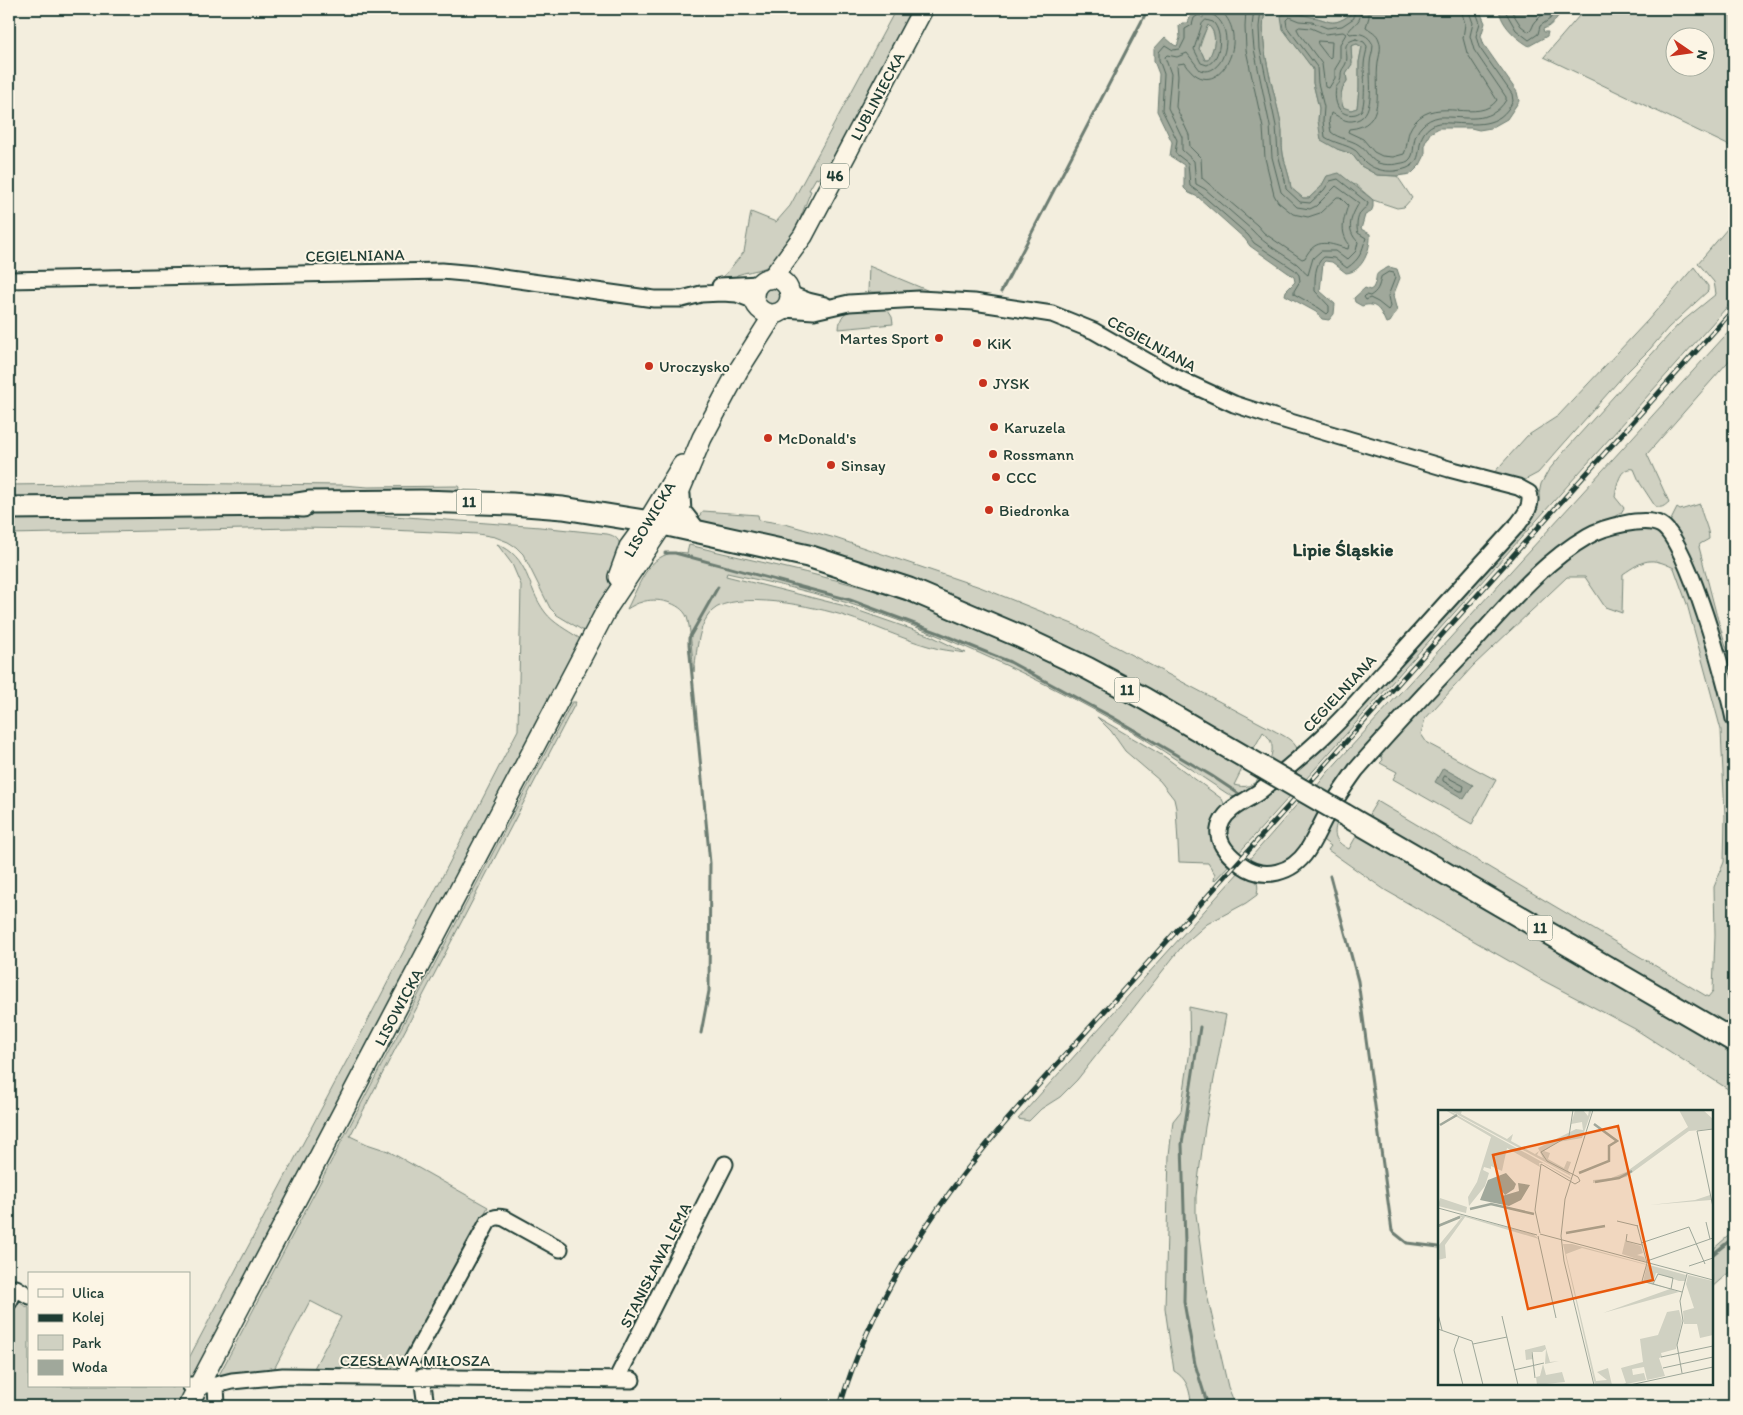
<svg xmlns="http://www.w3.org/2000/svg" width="1743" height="1415" font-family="Itim,sans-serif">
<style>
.green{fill:#d0d1c2;stroke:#78877b;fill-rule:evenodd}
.water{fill:#a0a89b;stroke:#6c7d72;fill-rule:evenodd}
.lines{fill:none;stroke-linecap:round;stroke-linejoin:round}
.shore{stroke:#53685d;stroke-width:1}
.stream{stroke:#6c7d72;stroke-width:3}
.minor-casing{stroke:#1f3d34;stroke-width:19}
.major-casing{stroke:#1f3d34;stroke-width:22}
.highway-casing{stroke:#1f3d34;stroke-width:25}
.minor{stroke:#fcf5e5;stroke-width:15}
.major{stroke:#fcf5e5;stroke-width:19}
.highway{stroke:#fcf5e5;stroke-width:21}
.rail-casing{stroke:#1f3d34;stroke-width:5}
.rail{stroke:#fcf5e5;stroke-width:3;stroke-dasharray:9;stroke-linecap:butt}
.highway-bridge-casing{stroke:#1f3d34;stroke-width:25;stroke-linecap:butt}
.highway-bridge{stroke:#fcf5e5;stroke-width:21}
.poi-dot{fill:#c8321e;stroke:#fcf5e5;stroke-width:2}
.labels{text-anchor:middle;stroke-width:4;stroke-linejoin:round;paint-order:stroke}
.shield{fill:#fcf5e5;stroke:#617469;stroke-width:1}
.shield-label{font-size:15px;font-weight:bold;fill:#1f3d34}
.street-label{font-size:16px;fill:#1f3d34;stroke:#fcf5e5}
.poi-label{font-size:16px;fill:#1f3d34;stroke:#fcf5e5;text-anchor:start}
.quarter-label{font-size:19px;font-weight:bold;fill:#1f3d34;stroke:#fcf5e5}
.inset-river{fill:none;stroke:#a0a89b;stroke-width:2.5}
.inset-road{fill:none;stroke:#9ea79a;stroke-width:1}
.view{fill:#e8590c;fill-opacity:0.15;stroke:#e8590c;stroke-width:2.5}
.inset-edge{fill:none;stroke:#1f3d34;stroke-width:2.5}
</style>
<rect width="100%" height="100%" fill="#f3eede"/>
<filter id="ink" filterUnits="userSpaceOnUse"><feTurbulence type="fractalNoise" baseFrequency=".02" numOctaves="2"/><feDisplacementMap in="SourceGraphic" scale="10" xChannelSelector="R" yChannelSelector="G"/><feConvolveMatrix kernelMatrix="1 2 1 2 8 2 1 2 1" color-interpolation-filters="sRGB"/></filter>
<g filter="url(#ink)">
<!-- green -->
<path class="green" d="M896 9H916L845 145 822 177 820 176 818 179 816 178 809 190 811 191C800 216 791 255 764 268 756 271 745 272 737 275L735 280 723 282V277L744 252 751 212 776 222 790 206Z
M1266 9H1348L1350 15C1330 28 1331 20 1312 17 1304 15 1297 14 1288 11L1283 29 1313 69V83L1319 108 1318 121 1337 149 1352 154 1361 166 1377 175 1397 176 1412 198 1404 207 1397 208 1373 200 1356 185 1327 176 1321 187 1309 198H1303L1291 188C1290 176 1285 166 1283 154 1281 144 1283 133 1281 123 1275 93 1256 38 1266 9Z
M1585 9H1734V148L1544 57ZM1676 38H1706V68H1676Z
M1208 25C1219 35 1214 49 1208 60H1205L1202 53 1199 49 1207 26Z
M1356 44 1362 46 1359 62V89L1357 108 1351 110 1343 108C1340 97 1340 90 1347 81L1346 73 1352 64 1351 46Z
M1734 221V299L1306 779 1293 771 1532 514 1538 499 1541 484 1548 471 1568 447 1678 325 1716 294 1714 282 1698 263Z
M869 266 934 293 868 292Z
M1694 267 1708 286V291L1668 328 1650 349 1623 376 1538 473 1523 481 1491 476 1527 436 1558 416 1648 320Z
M763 296a9 9 0 1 1 18 0a9 9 0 1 1-18 0Z
M883 308 887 309 892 317 893 324 839 329C840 303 864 309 883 308Z
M1734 326V355L1647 454 1669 502C1664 506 1662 509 1655 506L1640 483 1634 469C1619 466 1617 486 1615 497L1624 508 1621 513 1587 531 1333 795 1317 786 1328 772Z
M150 483 342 485 368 487 459 486 458 495 9 499V485Z
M1700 504C1701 516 1709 527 1709 539L1700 544 1699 547 1716 613 1734 672V709L1670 522 1677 508 1680 510Z
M703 511 758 515 759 520 785 524 835 538 980 587 1075 625 1273 730C1282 735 1295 740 1298 751L1283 767 1270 760C1274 748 1273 740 1263 732L1253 750 1155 695 762 536 700 521 697 519Z
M353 513 540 527 607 534C612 535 617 537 619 542 627 560 596 614 587 631L582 630 557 615 550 608 523 554 516 547 508 542 495 537 478 534 368 529 294 528 9 534V516Z
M1650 528 1658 532 1678 553 1726 698 1733 734 1734 759V1028L1368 816 1377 801 1708 997 1713 991 1715 935 1714 887 1724 862 1725 817 1721 730 1687 604 1674 568C1650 556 1644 560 1623 574L1622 613 1605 607 1585 577H1567L1473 666 1425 719 1421 734 1427 743 1496 780 1472 824 1393 779 1397 772 1380 763 1383 760 1380 753 1533 584 1602 533Z
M497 544C530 557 526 587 545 612 553 623 567 630 579 638L581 642 180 1406H9V1297L29 1308V1386H169L172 1388 173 1386H189V1358L362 1032 518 730 521 585 512 564Z
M689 545C766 564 845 579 919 605 1034 646 1139 706 1243 767L1234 785C1245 788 1253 787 1259 777L1265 780 1238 798 1231 796C1195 773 1161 748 1123 726 1041 679 953 638 863 608 819 593 772 583 727 573L726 576 845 606 931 636 966 653C953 651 940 650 928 646 900 638 873 625 845 616 817 607 735 589 712 611 697 626 697 653 694 672 692 659 691 629 687 617 681 602 655 597 642 602 637 603 632 606 627 609 641 582 650 547 687 553Z
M572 702H576L350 1136 367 1144 388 1151 488 1207 399 1371 313 1370 341 1317 310 1301 273 1371 218 1377Z
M1097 717 1165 757 1222 799C1227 808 1222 813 1216 821L1231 863 1214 881 1215 874 1208 863 1179 862 1176 808 1174 799 1160 781 1125 751 1111 731Z
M1274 785 1291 795 1237 855 1228 843 1226 833 1229 819Z
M1301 800 1321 813C1312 831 1294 869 1269 868 1262 867 1254 864 1246 863Z
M1329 818 1337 823C1332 836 1337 843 1349 849L1358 833 1734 1052V1093L1635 1029 1544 981 1385 890 1328 850 1331 846 1324 841 1322 838Z
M1240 871C1254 878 1260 878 1257 895L1246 903 1207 924 1183 945 1077 1080 1060 1097 1041 1109 1029 1121 1018 1119Z
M1189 1007 1226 1015 1205 1127 1196 1196V1214L1206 1290 1228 1387 1236 1406H1192C1189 1391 1189 1380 1174 1371L1165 1308 1169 1155 1173 1121 1181 1111 1188 1064 1190 1050Z
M1734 1231V1268L1712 1287V1250Z"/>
<!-- water -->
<path class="water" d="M1193 9H1266C1256 38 1275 93 1281 123 1283 133 1281 144 1283 154 1285 166 1290 176 1291 188L1303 198H1309L1321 187 1327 176 1339 173 1373 200V207L1371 212 1365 215 1361 229 1370 234C1371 248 1363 272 1346 273L1332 262 1325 261 1323 263 1320 291 1335 304 1334 314 1329 320 1322 319 1316 312 1285 295 1286 291 1295 282 1294 277 1250 246 1245 239 1198 197 1189 193 1184 188V165L1170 156 1172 142 1157 111 1159 74 1154 61V49L1165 37 1174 45 1177 46 1180 38 1179 26 1182 23H1188L1192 11 1203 18V16ZM1208 25C1219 34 1214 49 1208 60H1205L1202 53 1199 49 1201 40Z
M1348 9H1479L1485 23 1481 36 1484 45 1517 92 1519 101 1507 119 1491 128 1479 130 1471 128H1439L1430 133 1425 143V155L1420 165 1411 174 1397 176 1377 175 1361 166 1352 154 1337 149 1321 140 1318 121 1319 108 1313 83V69L1283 29 1281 16 1288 11C1297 14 1304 15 1312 17 1331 20 1330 28 1350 15ZM1357 44 1362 47 1359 62V89L1357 108 1351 110 1343 107C1340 97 1340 90 1347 81L1346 73 1352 64 1351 46Z
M1499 9H1563C1558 16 1552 27 1543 29L1544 32H1548L1547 36 1529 46C1516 38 1501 25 1499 9Z
M1389 267 1397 269 1400 278 1393 296 1397 311 1390 322 1386 323C1381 312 1377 301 1362 306L1355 302 1354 298 1365 288 1370 290 1373 288C1380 274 1370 276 1389 267Z
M1443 768 1473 785 1464 799 1435 782Z"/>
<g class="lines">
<!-- shore -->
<path class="shore" d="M1200 9V14L1194 18 1192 25 1185 29V39L1180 49 1173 50 1165 45 1159 52V60L1164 74 1162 110 1177 140 1175 153 1188 163 1190 186 1201 194 1248 235 1254 243 1295 270 1299 275 1300 281 1294 291V294L1319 308 1327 314 1329 312V306L1315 291C1315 280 1314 264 1324 257L1334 258 1347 268C1361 258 1361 253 1366 238L1358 233C1356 227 1357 217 1361 212 1364 207 1367 209 1368 203L1338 179 1330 181 1324 190 1310 203 1300 202 1286 189 1285 180 1278 154 1276 126 1260 49 1259 27 1261 9
M1207 9 1208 13C1238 21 1227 79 1200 70L1187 53 1177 57 1167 55 1165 57 1171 74 1168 108 1182 137V150L1194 161 1196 184 1205 189 1252 230C1265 245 1282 253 1297 264 1302 268 1304 273 1308 275L1313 258 1321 251H1335L1347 260 1356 251 1358 242C1345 229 1351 217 1359 203L1336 186 1316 206 1310 209 1297 207 1281 192 1272 157 1270 126 1254 49 1252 27 1254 9
M1218 9C1256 35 1215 111 1185 63L1178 64 1177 66 1178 76 1176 107 1189 135 1190 147 1201 158 1202 178 1257 225 1264 233 1302 259 1305 258C1316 236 1330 244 1348 249L1349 244C1339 231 1344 219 1348 205L1340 197H1337L1320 213 1308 217 1293 214 1278 202 1274 195 1265 158 1263 128 1246 50 1245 27 1246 9
M1354 9V18L1342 26 1327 28 1312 22 1299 21 1289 17 1286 20 1287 27 1317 67 1318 83 1324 107 1323 121 1325 137C1334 143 1344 144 1353 149 1358 151 1360 157 1363 160 1371 169 1384 172 1395 171 1435 166 1406 138 1435 124 1440 122 1445 123 1450 123 1476 124 1499 129 1513 101L1512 94 1479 47 1476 36 1480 23 1475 9
M1360 9C1363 22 1354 23 1348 32L1350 34C1360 32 1369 35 1373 45 1373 52 1370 57 1370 64 1369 81 1377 119 1352 121 1343 122 1338 115 1331 113L1329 121 1331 132C1339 139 1350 139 1359 145 1367 150 1368 158 1378 163 1384 165 1392 165 1397 164 1401 163 1405 163 1408 161 1414 156 1413 150 1414 143 1415 130 1426 119 1439 117 1465 116 1490 126 1506 100V97L1474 50 1470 36 1473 23 1468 9
M1368 9 1369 17 1366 27C1371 31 1377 33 1379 40 1382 48 1379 55 1378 63 1374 89 1388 126 1349 129L1348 132 1363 139 1374 152 1382 156 1393 157 1404 154C1409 144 1405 133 1415 122 1437 95 1479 125 1497 100L1467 53 1463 38 1465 24 1461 9
M1504 9 1516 30 1529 40 1538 34 1540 26 1550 19 1557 9
M1510 9 1521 26 1529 32C1533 29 1532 25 1536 21 1540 16 1545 14 1549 9
M1206 20 1213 22C1223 32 1222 59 1207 65L1201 63 1194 49 1202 24Z
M1300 27 1311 28 1325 34 1343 32 1346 34 1340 44V61L1335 69V78L1329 88 1325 87 1322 64 1299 33 1297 29Z
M1356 39 1364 42 1367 46C1367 52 1364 58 1364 65 1364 74 1366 104 1361 111 1357 115 1351 115 1346 114 1336 111 1334 97 1336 88 1338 83 1339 85 1340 81 1342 77 1340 74 1342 70 1343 68 1345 66 1346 63 1350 52 1338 44 1356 39Z
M1318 41 1332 42 1331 58 1328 57 1318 44Z
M1389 272 1394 273 1395 278 1388 296 1390 307 1388 310 1378 302 1370 298 1366 300 1364 297 1366 295 1370 296C1378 291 1379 287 1381 277Z
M1445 776 1464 786 1463 791H1460L1443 781V779Z"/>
<!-- stream -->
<path class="stream" d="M1001 292 1148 9
M665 553H675L850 600 939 633 1010 662 1112 717 1212 776 1239 794
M1330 876 1358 981 1392 1231 1407 1243 1439 1247
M1200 1027 1182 1144 1185 1243 1184 1302 1195 1364 1208 1406
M701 1033 709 991 710 863 689 644V638L718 587
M1712 1255 1734 1237"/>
<!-- minor casing -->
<g class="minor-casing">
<path id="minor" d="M9 280 442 271 475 274 654 299H682L701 294 722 293 737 294 755 301
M720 286 759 284
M790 294 808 301 825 305
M784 309 814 311 849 303 919 299 974 302 1052 314 1094 331 1173 376 1234 404 1277 418 1449 469 1518 487 1529 493C1533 505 1525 515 1518 524 1476 570 1434 616 1393 662 1372 684 1353 708 1331 729 1309 751 1284 771 1260 791 1247 801 1229 807 1222 821 1212 839 1228 855 1242 865 1264 881 1292 873 1307 851 1315 839 1320 826 1327 814 1336 798 1346 784 1356 770 1393 728 1431 687 1469 647 1505 608 1541 563 1588 536 1603 527 1645 516 1661 525 1688 540 1727 685 1734 719
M9 1302 16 1288 29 1296
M403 1377 488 1222C493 1217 497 1216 504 1218L560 1249
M422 1377 426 1406
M616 1380 725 1164
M190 1385H216L232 1381 283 1376 632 1380
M216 1385 217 1406"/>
</g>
<!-- major casing -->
<g class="major-casing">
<path id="major" d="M754 296a18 18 0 1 1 36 0a18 18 0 1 1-36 0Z
M769 279 775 274 803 236 923 9
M618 577 629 547 648 521 682 465
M188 1406 608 607 670 514 702 438 738 371 774 314"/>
</g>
<!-- highway casing -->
<g class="highway-casing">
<path id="highway" d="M679 495 680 512 694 530
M290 505 309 502 421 501 512 504 563 508 663 524 808 556 909 589 1019 636 1087 668 1145 699 1262 767
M9 508 290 505 303 506
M1345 815 1734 1041"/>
</g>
<!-- minor -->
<use href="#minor" class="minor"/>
<!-- major -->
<use href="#major" class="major"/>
<!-- highway -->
<use href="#highway" class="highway"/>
<!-- rail casing -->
<g class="rail-casing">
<path id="rail" d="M840 1406C874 1291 944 1191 1023 1102L1734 309"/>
</g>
<!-- rail -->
<use href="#rail" class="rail"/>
<!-- highway-bridge casing -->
<g class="highway-bridge-casing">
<path id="highway-bridge" d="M1262 767 1345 815"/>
</g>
<!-- highway-bridge -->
<use href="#highway-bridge" class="highway-bridge"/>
</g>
</g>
<!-- markers -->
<g class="poi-dot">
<circle cx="939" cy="338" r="5"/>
<circle cx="977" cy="343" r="5"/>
<circle cx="649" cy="366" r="5"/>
<circle cx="983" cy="383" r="5"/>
<circle cx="994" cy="427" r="5"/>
<circle cx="768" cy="438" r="5"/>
<circle cx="993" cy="454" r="5"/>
<circle cx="831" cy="465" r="5"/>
<circle cx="996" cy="477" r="5"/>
<circle cx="989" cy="510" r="5"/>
</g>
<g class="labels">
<!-- shield labels -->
<g class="shield">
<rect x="821" y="163.5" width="28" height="25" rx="4"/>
<rect x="456.5" y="489.5" width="25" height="25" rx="4"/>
<rect x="1114.5" y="677.5" width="25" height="25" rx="4"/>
<rect x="1527.5" y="915.5" width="25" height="25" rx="4"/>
</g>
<g class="shield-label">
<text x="835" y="181">46</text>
<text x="469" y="507">11</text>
<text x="1127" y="695">11</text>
<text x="1540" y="933">11</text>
</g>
<!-- street labels -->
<g class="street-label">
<text transform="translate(877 96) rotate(-62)" y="6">LUBLINIECKA</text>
<text transform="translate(355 255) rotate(-1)" y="6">CEGIELNIANA</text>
<text transform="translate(1152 343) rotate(29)" y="6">CEGIELNIANA</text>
<text transform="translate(649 519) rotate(-59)" y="6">LISOWICKA</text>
<text transform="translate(1339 693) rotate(-47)" y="6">CEGIELNIANA</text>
<text transform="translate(398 1007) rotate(-62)" y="6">LISOWICKA</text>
<text transform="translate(655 1265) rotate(-63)" y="6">STANISŁAWA LEMA</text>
<text x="415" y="1366">CZESŁAWA MIŁOSZA</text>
</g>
<!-- poi labels -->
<g class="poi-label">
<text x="929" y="344" text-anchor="end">Martes Sport</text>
<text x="987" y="349">KiK</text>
<text x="659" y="372">Uroczysko</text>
<text x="993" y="389">JYSK</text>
<text x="1004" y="433">Karuzela</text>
<text x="778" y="444">McDonald's</text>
<text x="1003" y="460">Rossmann</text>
<text x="841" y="471">Sinsay</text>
<text x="1006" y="483">CCC</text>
<text x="999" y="516">Biedronka</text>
</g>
<!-- quarter labels -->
<g class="quarter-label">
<text x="1343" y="556">Lipie Śląskie</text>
</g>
</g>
<!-- overview -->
<g transform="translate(1438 1110)">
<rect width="275" height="275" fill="#f3eede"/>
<path d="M7 0H9L14 2 26 9 133 68 132 69 105 53H101L102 57 69 38 64 61 53 56V59L46 57 45 60 51 63 47 76 31 96 30 87 39 72 53 27ZM11 0H24L23 4 69 29 75 24 73 31 97 44 101 41 99 45 105 48 100 38 138 19 145 20 144 12 133 14 137 0H145L150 6 151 0H154L144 28 120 32 106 41 112 43 110 49 126 58 129 51 133 52 130 60 133 66ZM241 0H265L275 9V19L251 21 188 67 155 73V70L173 68 188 62 250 17ZM272 85 273 90 212 95 257 90ZM2 88 29 97 28 103 0 96ZM23 105 95 124 101 129 27 107 7 135 8 148 0 150 1 135 24 107 0 115ZM187 131 203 136 205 143 199 145 206 147 208 152 184 144ZM125 134H134L248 165 247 171H241L218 163 215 173 241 182 165 203 232 179 205 172 209 155 144 138 128 144 158 271 169 270 159 262 170 258 174 275H157ZM250 165 275 171V225L262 228 259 214H246L245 201 256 198 248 174ZM241 200 244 211 238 239 223 243 224 247 221 248 227 266 209 270 206 257 194 259 195 265 206 263 208 270 183 275 188 273 183 258 205 252 202 229 220 225 229 202ZM107 235 112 252 121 251 107 254 108 239 104 242H93L95 249 88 250 87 240ZM105 254 108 265 124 262 127 272 99 275 98 267 102 266Z" fill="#d0d1c2"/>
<path d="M68 63 78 74 76 79 67 85 63 80 64 86 81 81 80 73 92 75 83 90 71 96 42 90 50 70Z" fill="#a0a89b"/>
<path class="inset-river" d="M2 15 19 5M141 63 171 51V36L179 31 156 14M157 72 181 68 194 61M32 99 53 94 96 104M0 116 22 107M128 123 167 116"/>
<path class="inset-road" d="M155 0 127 89 123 126 126 151 156 275M275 19 259 21 275 97M0 98 99 125M179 111 200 116M268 112 272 129M199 115 209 153 204 171 244 182M102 123 97 100 103 54 137 74 142 71 140 67 109 51 103 42 131 26 135 0M102 124 275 170M189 124 188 131 204 135M100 126 118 208M203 133 251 117 267 154M209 151 275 128M251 156 275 148M215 174 220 164 235 168 233 179M0 204 4 220M64 206 80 275M0 219 34 231 45 275M21 226 16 240 25 275M35 234 69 227M94 242 97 268M223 247 275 236M225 258 275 247M76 260 106 253M244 263 239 235 245 211 242 191 249 164M192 275 275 257"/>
<path class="view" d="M180 16 215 170 90 199 55 45Z"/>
<rect width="275" height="275" class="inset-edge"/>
</g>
<!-- margin -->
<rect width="1743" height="1415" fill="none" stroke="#fcf5e5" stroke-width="30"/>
<rect x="15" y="15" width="1713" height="1385" fill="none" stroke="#1f3d34" stroke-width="2" filter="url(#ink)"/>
<!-- legend -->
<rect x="28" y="1272" width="162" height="115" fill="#fcf5e5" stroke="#a4ab9e"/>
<rect x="38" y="1289" width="25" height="8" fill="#fcf5e5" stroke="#a4ab9e"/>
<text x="72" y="1298" font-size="15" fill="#1f3d34">Ulica</text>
<rect x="38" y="1314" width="25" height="8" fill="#1f3d34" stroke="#a4ab9e"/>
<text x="72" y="1322" font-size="15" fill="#1f3d34">Kolej</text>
<rect x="38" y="1335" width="25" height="15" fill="#d0d1c2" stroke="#a4ab9e"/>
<text x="72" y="1348" font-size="15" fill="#1f3d34">Park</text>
<rect x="38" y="1360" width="25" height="15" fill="#a0a89b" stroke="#a4ab9e"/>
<text x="72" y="1372" font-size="15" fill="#1f3d34">Woda</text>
<!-- north arrow -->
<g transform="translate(1690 52) rotate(103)"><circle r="24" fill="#fcf5e5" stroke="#a4ab9e"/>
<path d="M0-4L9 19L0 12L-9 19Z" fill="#c8321e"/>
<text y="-8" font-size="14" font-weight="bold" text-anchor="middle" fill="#1f3d34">N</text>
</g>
</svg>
